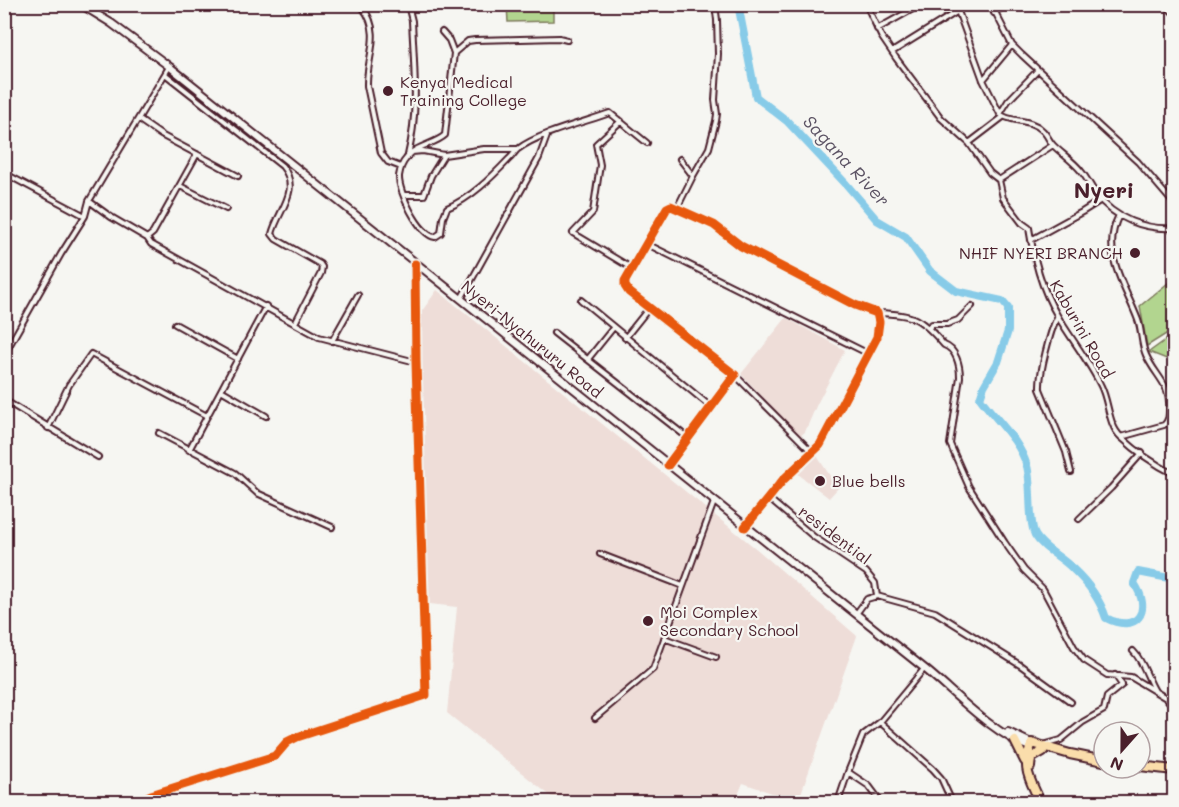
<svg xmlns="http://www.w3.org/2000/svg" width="1179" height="807" font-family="Mali,sans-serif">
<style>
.built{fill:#eeddd8}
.green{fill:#b2d58f;stroke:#7e7a5d;stroke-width:1.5}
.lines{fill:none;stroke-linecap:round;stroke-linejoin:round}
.river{stroke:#87cbe8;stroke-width:8}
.street-casing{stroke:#4a1f2b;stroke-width:8}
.secondary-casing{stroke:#4a1f2b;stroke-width:10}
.highway-casing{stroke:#4a1f2b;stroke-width:12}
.street{stroke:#f6f6f2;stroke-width:4}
.secondary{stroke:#f6f6f2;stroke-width:6}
.highway{stroke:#faddab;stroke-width:8}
.cycleway-casing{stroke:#f6f6f2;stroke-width:13}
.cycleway{stroke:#e8590c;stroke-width:9}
.poi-dot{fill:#4a1f2b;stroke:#f6f6f2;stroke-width:2}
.labels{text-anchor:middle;stroke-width:4.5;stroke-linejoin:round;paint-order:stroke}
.poi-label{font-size:16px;fill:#4a1f2b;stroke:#f6f6f2;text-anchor:start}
.street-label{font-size:16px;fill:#4a1f2b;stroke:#f6f6f2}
.water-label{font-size:18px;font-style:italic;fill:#5c5364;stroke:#f6f6f2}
.district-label{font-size:22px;font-weight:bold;fill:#4a1f2b;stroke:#f6f6f2}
</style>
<rect width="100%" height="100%" fill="#f6f6f2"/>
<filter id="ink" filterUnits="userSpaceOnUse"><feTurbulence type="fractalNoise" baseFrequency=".0167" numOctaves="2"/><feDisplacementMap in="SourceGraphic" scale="12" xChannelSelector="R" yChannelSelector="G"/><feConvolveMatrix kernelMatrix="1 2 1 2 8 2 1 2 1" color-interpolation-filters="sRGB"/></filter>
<g filter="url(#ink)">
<!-- built -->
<path class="built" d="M437 290 759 551 857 636 798 802 743 783 735 802H558L447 713 457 607 430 604 421 600 422 311Z
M786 318 845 350 817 404 805 432 800 436 741 374Z
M817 456 838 488 829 498 798 474Z"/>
<!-- green -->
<path class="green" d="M507 5H553V21L508 22Z
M1174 278V329L1147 346 1140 306Z
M1174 334V362L1149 352Z"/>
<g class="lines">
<!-- river -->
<path class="river" d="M738 4 756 97 787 121 846 184 877 220 906 237 930 271 956 291 1002 301 1008 308V331L998 362 984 386 980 398C996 420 1019 439 1027 466 1032 484 1028 520 1035 535 1043 549 1062 557 1073 569 1087 582 1100 600 1106 618 1137 634 1153 611 1134 583L1138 572 1174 579
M4 801 7 802"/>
<!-- street casing -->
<g class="street-casing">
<path id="street" d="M866 4 881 36 896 58 941 118 969 143 990 173 999 180 1003 198 1022 223 1029 228C1034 259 1041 288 1057 315 1071 339 1089 361 1101 386 1109 402 1108 425 1121 437 1136 451 1156 465 1174 474
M957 4 958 11 983 80 1000 114C1011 123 1030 118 1042 130 1047 134 1049 141 1053 145 1062 154 1073 161 1081 171 1087 178 1091 187 1096 194 1114 219 1145 230 1174 228
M991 4 1012 45 1022 55 1138 162 1174 204
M1164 4 1174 13
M1170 4 1174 8
M363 8C383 34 366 58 367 86L381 153 388 162 401 167
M994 13 1007 4
M877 29 922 4
M442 32 449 40 454 53 445 135C434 145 415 145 406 159 402 163 400 170 399 176 398 191 419 235 435 237L441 233 443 218 447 208C471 198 491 178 509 159 513 156 515 151 518 149 539 133 585 122 610 113L647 143
M892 52 958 11
M454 53 468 41 475 40 559 38 567 40
M165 74 282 166C302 190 278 210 272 234L276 239 320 264 322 267 321 273 295 323
M983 80 1012 45
M1000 114 1008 101 1038 70
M138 119 161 135 238 176
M621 121 596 144 600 165 593 212 573 233 633 269
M969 143 1003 117
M412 152 423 151 444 155 484 149H517
M408 155C419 111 414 65 412 21L409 9
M680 159 693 176
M4 173 85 216
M999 180 1053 145
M180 186 226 209
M405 195H424L431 176 444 155
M89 201 111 217 147 238 153 233 197 154
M677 208 693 176 709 148 716 121 717 114 715 100 718 54 717 20 715 4
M1119 215C1100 253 1125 285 1138 320 1142 331 1141 344 1146 355 1155 376 1171 384 1169 408 1169 416 1169 420 1164 425L1121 437
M147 238 151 244 319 337 416 362
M1031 240 1082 212 1101 200
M647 244 869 354
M461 299 539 158 547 136
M581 300 711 407
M878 313C914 314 921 318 944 345 956 349 960 365 960 377L950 444 969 487 1005 543 1024 570 1043 589 1074 647 1084 660 1107 675 1131 677 1166 698 1174 707
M1057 317C1050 332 1039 373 1040 389L1066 452 1071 472
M175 324 238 359
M929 328 932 324H947L958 320 972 306
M554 333 688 438
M625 338 649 308
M332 341 358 295
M4 355 61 254 85 216 89 201 169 67
M588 359 613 328
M735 375 813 453
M221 390 266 416
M4 400 98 457
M48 428 69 385 91 354 207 416
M159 433 235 473 257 493 332 527
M189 450 266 306
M668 465 735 375 629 292 625 286V281L667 208 671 206 714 225 741 246 855 305 877 313 879 322 877 337 820 445 783 480 746 526
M768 498 814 537 866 572 875 583 877 596
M1079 519 1111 488 1142 453
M600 554 683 586
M856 614 867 599 877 596 935 612 1020 665 1071 702
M664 638 716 657
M1133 651C1144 662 1147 678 1155 691
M595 718 653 669 714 502
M880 722 933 769 941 778 952 802
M1043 745 1061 740 1083 722 1104 710 1107 697 1122 685 1115 675
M140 802 145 798 151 795 275 756 287 742 297 737 426 695 416 362 415 264
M838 802 848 772
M881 802 869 786 848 772 863 735 880 722 924 669"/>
</g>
<!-- secondary casing -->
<g class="secondary-casing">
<path id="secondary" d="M80 4 111 23 170 67 924 668C955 693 993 734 1030 747
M1008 732 1031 743"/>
</g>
<!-- highway casing -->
<g class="highway-casing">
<path id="highway" d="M1015 741 1025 761
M1140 766 1174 770
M1030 767 1031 758 1043 751
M1040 802C1030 778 1021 770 1032 743L1070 754 1104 761"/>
</g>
<!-- street -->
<use href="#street" class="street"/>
<!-- secondary -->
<use href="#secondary" class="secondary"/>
<!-- highway -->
<use href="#highway" class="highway"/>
<!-- cycleway casing -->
<g class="cycleway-casing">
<path id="cycleway" d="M668 465 735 375 629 292 625 286V281L667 208 671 206 714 225 741 246 855 305 877 313 879 322 877 337 820 445 783 480 745 527
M140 802 145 798 151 795 275 756 287 742 297 737 426 695 416 362 415 264"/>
</g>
<!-- cycleway -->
<use href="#cycleway" class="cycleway"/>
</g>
</g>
<!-- markers -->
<g class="poi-dot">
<circle cx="388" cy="91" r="6"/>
<circle cx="1135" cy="253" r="6"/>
<circle cx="820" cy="481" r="6"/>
<circle cx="648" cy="621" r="6"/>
</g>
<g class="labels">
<!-- poi labels -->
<g class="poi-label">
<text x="400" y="88">Kenya Medical<tspan x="400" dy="18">Training College</tspan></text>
<text x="1123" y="259" text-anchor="end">NHIF NYERI BRANCH</text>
<text x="832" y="487">Blue bells</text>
<text x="660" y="618">Moi Complex<tspan x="660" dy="18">Secondary School</tspan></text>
</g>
<!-- street labels -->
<g class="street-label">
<text transform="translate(1082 329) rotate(60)" y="6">Kaburini Road</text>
<text transform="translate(532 339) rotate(39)" y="6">Nyeri-Nyahururu Road</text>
<text transform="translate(835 535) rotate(37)" y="6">residential</text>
</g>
<!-- water labels -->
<g class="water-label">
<text transform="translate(846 161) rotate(47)" y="6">Sagana River</text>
</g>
<!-- district labels -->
<g class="district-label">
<text x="1104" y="198">Nyeri</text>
</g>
</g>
<!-- margin -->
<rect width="1179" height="807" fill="none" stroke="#f6f6f2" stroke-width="24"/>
<rect x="12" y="12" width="1155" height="783" fill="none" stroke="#4a1f2b" stroke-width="2" filter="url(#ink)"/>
<!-- north arrow -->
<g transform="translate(1122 750) rotate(201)"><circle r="28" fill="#f6f6f2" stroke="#b1a0a2" stroke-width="1.5"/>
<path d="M0-4.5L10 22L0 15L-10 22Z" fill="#4a1f2b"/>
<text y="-9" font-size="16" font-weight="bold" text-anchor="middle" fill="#4a1f2b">N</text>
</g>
</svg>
